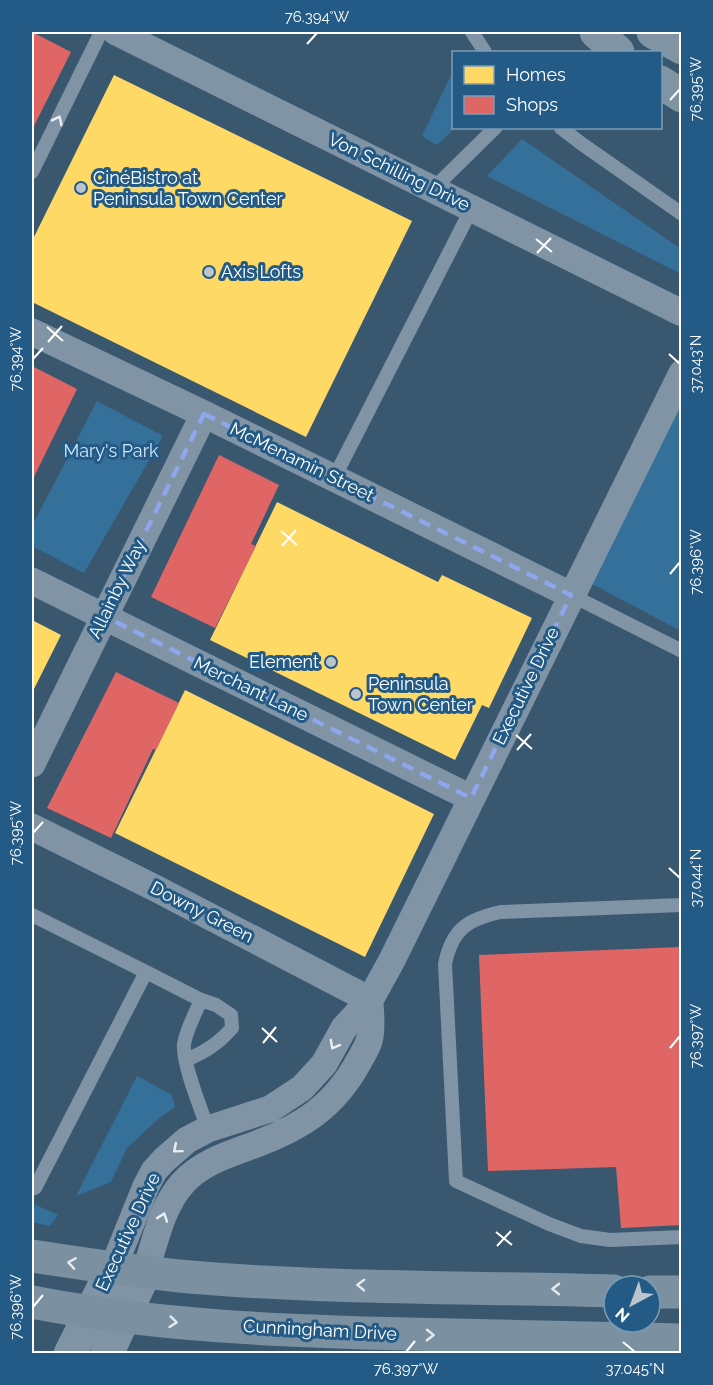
<svg xmlns="http://www.w3.org/2000/svg" width="713" height="1385" font-family="Raleway,sans-serif">
<style>
.green{fill:#35709b}
.homes{fill:#ffd966}
.shops{fill:#e06666}
.lines{fill:none;stroke-linecap:round;stroke-linejoin:round}
.service{stroke:#8094a6;stroke-width:14}
.minor{stroke:#8094a6;stroke-width:27}
.tertiary{stroke:#8094a6;stroke-width:33}
.secondary{stroke:#7b91a1;stroke-width:33}
.motorway{stroke:#8094a4;stroke-width:33}
.oneway{stroke:#eceff2}
.oneway2{stroke:#e5e9ec}
.marked{fill:none;stroke:#8ea6ec;stroke-width:4.5;stroke-dasharray:12 8;stroke-linejoin:round}
.ticks{fill:none;stroke:#fff;stroke-width:2}
.poi-dot{fill:#bac5cd;stroke:#235b86;stroke-width:2}
.labels{text-anchor:middle;stroke-width:6;stroke-linejoin:round;paint-order:stroke}
.street-label{font-size:18px;fill:#fff;stroke:#235b86}
.poi-label{font-size:18px;fill:#fff;stroke:#235b86;text-anchor:start}
.park-label{font-size:18px;fill:#d1e7f7;stroke:#235b86}
.neatline{fill:none;stroke:#fff;stroke-width:2}
.ticks-label{font-size:15px;text-anchor:middle;fill:#fff}
</style>
<rect width="100%" height="100%" fill="#395870"/>
<!-- green -->
<path class="green" d="M453 71 455 128 437 145 422 136Z
M522 139 681 249V274L487 176Z
M97 401 163 436 84 573 32 546V526Z
M681 405V631L592 584Z
M137 1076 172 1095 175 1107 157 1120 127 1148 111 1182 76 1196Z
M32 1203 58 1215 50 1226 32 1222Z"/>
<!-- homes -->
<path class="homes" d="M114 75 412 221 306 437 32 302V241Z
M277 502 438 582 442 575 532 618 489 708 482 705 455 760 210 640Z
M32 620 61 635 32 693Z
M185 690 434 814 365 957 115 833Z"/>
<!-- shops -->
<path class="shops" d="M32 32 71 52 32 130Z
M32 366 77 389 32 481Z
M219 455 279 485 251 544 256 546 215 628 151 597Z
M116 672 179 703 156 750 153 749 111 838 47 808Z
M682 947V1225L621 1228 616 1167 488 1171 479 955Z"/>
<g class="lines">
<!-- service -->
<path class="service" d="M472 32 485 52
M561 128 582 144 682 214
M32 172 101 32
M433 189 495 128
M334 478 472 208
M571 595 682 651
M682 905 501 912C468 919 452 929 445 964L456 1181 549 1224 581 1236 610 1240 682 1237
M32 915 146 972 35 1188 32 1186
M146 972 201 1000C195 1014 187 1028 184 1044 182 1063 201 1109 208 1129
M186 1060C205 1052 218 1044 232 1028L231 1015 216 1005 201 1000"/>
<!-- minor -->
<path class="minor" d="M116 32 682 313
M32 332 204 414 571 595
M32 581 471 798
M32 764 204 414
M32 827 155 888 370 1000
M113 1268 146 1186 154 1171 164 1160 187 1140 208 1129 270 1109 302 1088 324 1064 344 1028 370 1000 391 962 682 373
M145 1272C155 1243 161 1208 182 1184 200 1163 229 1154 254 1145 302 1127 334 1107 359 1061 362 1055 367 1048 369 1041 373 1029 370 1012 370 1000"/>
<!-- tertiary -->
<path class="tertiary" d="M70 1354 113 1268
M107 1354 145 1272"/>
<!-- secondary -->
<path class="secondary" d="M32 1256C84 1264 137 1272 190 1277 331 1289 473 1287 614 1291
M650 1292H682
M32 1302C155 1326 282 1331 408 1334 499 1336 590 1338 682 1340"/>
<!-- motorway -->
<path class="motorway" d="M596 32 618 52
M653 32 682 48
M660 82 682 96"/>
</g>
<!-- one-way arrows -->
<defs><path id="oneway-chevron" d="M-2-3.5L2.5 0L-2 3.5" fill="none" stroke-width="1.6" stroke-linecap="round" stroke-linejoin="round" transform="scale(1.5)"/></defs>
<g class="oneway">
<use href="#oneway-chevron" transform="translate(58 120) rotate(-64)"/>
<use href="#oneway-chevron" transform="translate(334 1045) rotate(119)"/>
<use href="#oneway-chevron" transform="translate(177 1149) rotate(140)"/>
<use href="#oneway-chevron" transform="translate(163 1217) rotate(-71)"/>
</g>
<g class="oneway2">
<use href="#oneway-chevron" transform="translate(72 1263) rotate(-171)"/>
<use href="#oneway-chevron" transform="translate(361 1285) rotate(-179)"/>
<use href="#oneway-chevron" transform="translate(556 1289) rotate(-179)"/>
<use href="#oneway-chevron" transform="translate(173 1322) rotate(6)"/>
<use href="#oneway-chevron" transform="translate(430 1335) rotate(1)"/>
</g>
<!-- marked area -->
<path class="marked" d="M204 414 571 595 471 798 104 616Z"/>
<!-- ticks -->
<path class="ticks" d="M307 44 317 33M670 100 680 89M536 239 552 252M537 253 551 238M47 327 63 341M48 342 62 326M669 354 680 364M33 359 43 348M281 531 297 545M282 546 296 530M670 574 680 562M516 735 532 749M517 750 531 734M33 833 43 822M669 868 680 878M262 1028 277 1042M263 1043 276 1027M670 1048 680 1036M496 1232 512 1245M497 1246 511 1231M33 1307 43 1295M623 1342 635 1352M406 1352 415 1341"/>
<!-- markers -->
<g class="poi-dot">
<circle cx="81" cy="188" r="6"/>
<circle cx="209" cy="272" r="6"/>
<circle cx="331" cy="662" r="6"/>
<circle cx="356" cy="694" r="6"/>
</g>
<g class="labels">
<!-- street labels -->
<g class="street-label">
<text transform="translate(399 172) rotate(26)" y="6">Von Schilling Drive</text>
<text transform="translate(302 462) rotate(26)" y="6">McMenamin Street</text>
<text transform="translate(117 589) rotate(-64)" y="6">Allainby Way</text>
<text transform="translate(526 686) rotate(-64)" y="6">Executive Drive</text>
<text transform="translate(251 689) rotate(26)" y="6">Merchant Lane</text>
<text transform="translate(202 912) rotate(27)" y="6">Downy Green</text>
<text transform="translate(128 1232) rotate(-65)" y="6">Executive Drive</text>
<text transform="translate(320 1330) rotate(3)" y="6">Cunningham Drive</text>
</g>
<!-- poi labels -->
<g class="poi-label">
<text x="93" y="184">CinéBistro at<tspan x="93" dy="21">Peninsula Town Center</tspan></text>
<text x="221" y="278">Axis Lofts</text>
<text x="319" y="668" text-anchor="end">Element</text>
<text x="368" y="690">Peninsula<tspan x="368" dy="21">Town Center</tspan></text>
</g>
<!-- park labels -->
<g class="park-label">
<text x="111" y="457">Mary's Park</text>
</g>
</g>
<!-- border -->
<rect width="713" height="1385" fill="none" stroke="#235b86" stroke-width="66"/>
<!-- legend -->
<rect x="452" y="51" width="210" height="78" fill="#235b86" stroke="#7b9db6" stroke-width="1.5"/>
<rect x="464" y="66" width="30" height="18" fill="#ffd966" stroke="#7b9db6" stroke-width="1.5"/>
<text x="506" y="81" font-size="18" fill="#ffffff">Homes</text>
<rect x="464" y="96" width="30" height="18" fill="#e06666" stroke="#7b9db6" stroke-width="1.5"/>
<text x="506" y="111" font-size="18" fill="#ffffff">Shops</text>
<!-- north arrow -->
<g transform="translate(632 1304) rotate(221)"><circle r="28" fill="#235b86" stroke="#7b9db6" stroke-width="1.5"/>
<path d="M0-4.5L10 22L0 15L-10 22Z" fill="#bac5cd"/>
<text y="-9" font-size="16" font-weight="bold" text-anchor="middle" fill="#ffffff">N</text>
</g>
<rect x="33" y="33" width="647" height="1319" class="neatline"/>
<g class="ticks-label">
<text x="317" y="22">76.394°W</text>
<text transform="translate(696 89) rotate(-90)" y="5">76.395°W</text>
<text transform="translate(16 359) rotate(-90)" y="5">76.394°W</text>
<text transform="translate(696 364) rotate(-90)" y="5">37.043°N</text>
<text transform="translate(696 562) rotate(-90)" y="5">76.396°W</text>
<text transform="translate(16 833) rotate(-90)" y="5">76.395°W</text>
<text transform="translate(696 878) rotate(-90)" y="5">37.044°N</text>
<text transform="translate(696 1036) rotate(-90)" y="5">76.397°W</text>
<text transform="translate(16 1307) rotate(-90)" y="5">76.396°W</text>
<text x="406" y="1374">76.397°W</text>
<text x="635" y="1374">37.045°N</text>
</g>
</svg>
